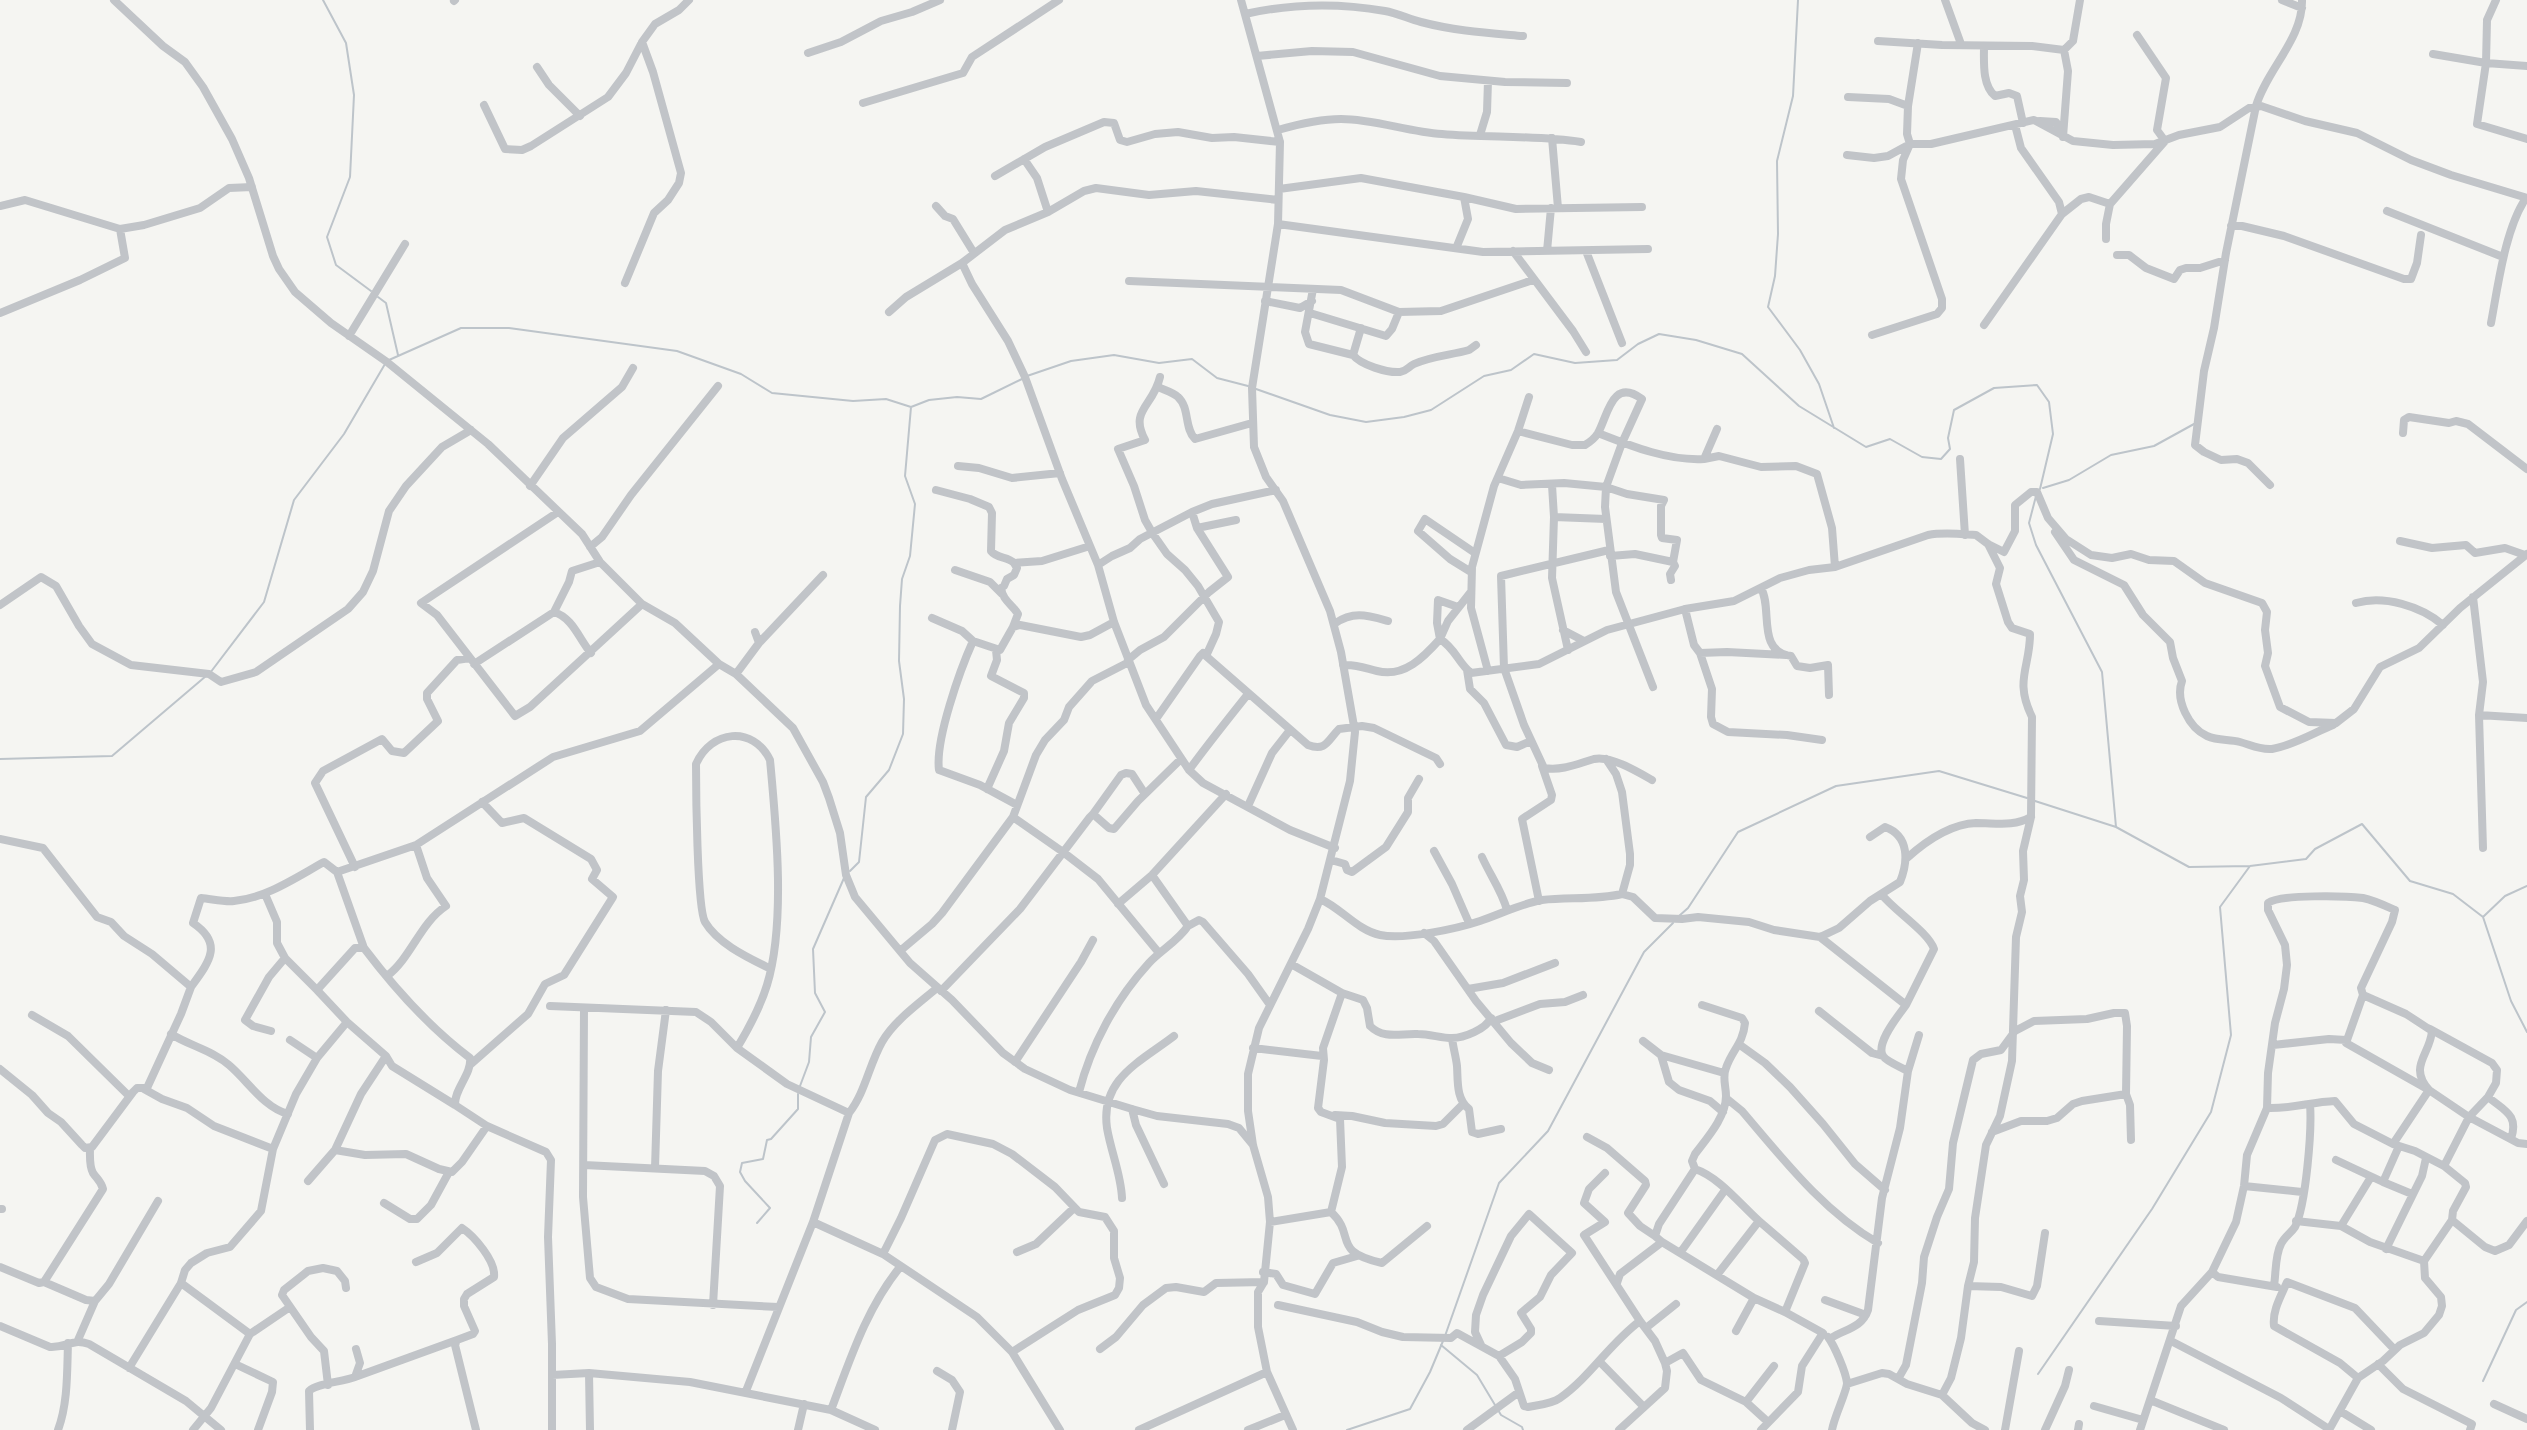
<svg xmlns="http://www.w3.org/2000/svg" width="2527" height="1430" font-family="Rubik,sans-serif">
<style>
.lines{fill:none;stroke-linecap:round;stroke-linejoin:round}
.stream{stroke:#bdc4ca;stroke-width:2}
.minor{stroke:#c1c4c8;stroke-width:8}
</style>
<rect width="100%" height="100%" fill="#f5f5f2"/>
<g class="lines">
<!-- stream -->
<path class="stream" d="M323 0 346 43 354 95 350 177 327 237 336 265 371 291
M1798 0 1793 96 1777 161 1778 234 1775 276 1768 307 1800 350 1819 384 1834 428
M378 297 386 303 398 355
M389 360 461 328H509L677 351 741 374 772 393 853 401 886 399 911 407 929 400 957 397 981 399 1022 379
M1027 376 1071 361 1114 355 1159 363 1192 359 1217 378 1248 386
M1256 389 1330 415 1366 422 1404 417 1431 410 1484 376 1511 370 1534 354 1575 363 1617 360 1638 344 1659 334 1696 340 1742 354 1799 406 1866 447 1890 439 1922 457 1941 459 1950 449 1948 438 1954 410 1994 388 2037 385 2049 402 2053 434 2040 489
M2043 488 2069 480 2111 455 2154 446 2194 424
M2036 496 2029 523 2036 545 2102 672 2116 827
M210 673 264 602 294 500 344 434 385 364
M0 759 112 756 206 676
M2035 801 2116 827 2189 867 2250 866 2306 859 2315 849 2362 824 2410 881 2453 894 2483 917 2511 1001 2527 1032
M850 871 859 862 866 797 889 770 903 734 904 699 899 661 900 606 902 579 910 556 915 504 905 476 911 407
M1679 916 1688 908 1738 832 1836 786 1939 771 2027 798
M2483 917 2505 896 2527 886
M800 1086 809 1062 811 1037 825 1012 815 993 813 949 844 878
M757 1223 770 1208 745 1181 740 1172 742 1163 763 1159 767 1140 771 1139 798 1109V1094
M1445 1336 1499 1183 1548 1131 1644 952 1673 923
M1441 1345 1477 1375 1495 1405
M2038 1374 2152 1209 2211 1112 2231 1035 2220 907 2250 866
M2483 1381 2516 1310 2527 1302
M1498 1410 1501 1415 1522 1427 1523 1430
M1347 1430 1410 1409 1430 1372 1443 1341"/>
<!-- minor -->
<path class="minor" d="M114 0 163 46 185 62 203 87 232 139 249 178 273 256 279 269 295 292 331 323 387 362 488 444 582 534 600 562 642 604 675 623 719 664 736 674 793 728 823 782 829 798 840 833 846 875 855 897 910 963 952 1000 1003 1053 1025 1069 1070 1090 1132 1109 1157 1116 1228 1124 1239 1128 1253 1145
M1241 0 1280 142 1278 224 1252 388 1254 447 1266 477 1283 501 1330 611 1341 652 1355 732 1350 781 1320 899 1308 929 1259 1028 1248 1074V1111L1253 1145 1268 1197 1270 1222 1264 1282 1258 1292V1327L1267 1372 1293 1430
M1945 0 1961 44
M2282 0 2302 8
M2496 0 2487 20 2486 63 2527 66
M454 1 455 0
M1245 14C1290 4 1339 3 1385 11 1397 13 1409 19 1421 22 1455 31 1489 33 1523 36
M1878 41 1942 45 2032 46 2064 50 2073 41 2080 0
M642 42 655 24 679 10 689 0
M1984 46C1984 62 1982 85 1995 96L2009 93 2017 96 2023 123
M808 53 841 42 881 21 912 12 940 0
M2433 54 2486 63 2477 124 2527 139
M1257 56 1312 51 1353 52 1440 76 1505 82 1567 83
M537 67 549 85 580 116
M1848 97 1889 99 1908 106
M863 103 963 73 972 57 1059 0
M484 105 505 149 522 150 531 146 608 97 626 73 642 42 653 72 681 173 679 183 668 200 654 213 625 283
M2040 121 2056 122 2063 132
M1278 130C1299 124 1320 119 1341 119 1375 119 1408 132 1442 134 1488 138 1535 135 1581 142
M1480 135 1487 112 1488 81
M2063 137 2068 71 2064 50
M1552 138 1558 208
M1847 155 1874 158 1888 156 1910 144H1931L2034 120 2073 141 2113 145 2155 144 2179 135 2220 127 2249 108 2261 106 2305 121 2357 133 2411 160 2451 175 2527 198
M1024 159 1037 178 1048 212
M995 176 1045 147 1104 122 1114 123 1120 140 1127 142 1155 134 1178 132 1212 138 1234 137 1280 142
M1279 189 1361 178 1464 197 1468 219 1457 246
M1464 197 1516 209 1642 207
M0 206 25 200 120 229 144 225 200 208 229 188 252 187
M936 206 945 216 953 219 974 253
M2387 211 2503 257
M2062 214 2081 199 2089 197 2110 204
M1278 224 1483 252 1648 249
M2231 226H2242L2284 236 2404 279H2411L2417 263 2421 235
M2106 239V224L2110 204 2165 141 2157 130 2166 78 2137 35
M1513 251 1573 331 1586 352
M1547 251 1551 208
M1586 251 1622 343
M2117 255H2129L2146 268 2174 279 2180 270 2186 268H2200L2225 260
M1129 281 1341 290 1399 312 1441 311 1533 280
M1313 289 1305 332 1309 344 1353 355 1361 328
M1265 301 1300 308 1312 301
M889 312 906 297 962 263
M0 313 80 280 125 258 120 229
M1310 313 1386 336 1392 329 1399 312
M2491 323C2498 286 2505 229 2526 198
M1984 325 2062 214 2059 202 2021 148 2015 125
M1872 335 1937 314 1942 308V299L1901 179 1903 160 1910 144 1907 134 1908 106 1918 43
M349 336 405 244
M1353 355C1361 365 1387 373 1400 372 1407 371 1408 367 1414 364 1431 356 1452 355 1469 350L1476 345
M1160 377C1153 407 1129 410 1145 440L1118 449 1134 486 1145 520 1153 534 1167 554 1185 570 1198 586 1219 622 1216 634 1206 656
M1158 387C1164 390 1173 392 1178 397 1190 408 1184 428 1195 439L1252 423
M1518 431 1572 445H1585C1590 442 1595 438 1598 433 1608 415 1612 377 1642 399L1622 443 1606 487 1605 507 1616 592 1653 687
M1598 433C1631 446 1668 461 1704 459L1717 429
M2403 433 2404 420 2409 417 2449 423 2456 421 2468 424 2527 469
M1704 459 1719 456 1761 467 1796 466 1817 474 1832 528 1835 567
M1960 459 1965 535
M958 466 979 468 1012 478 1060 473
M1498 478 1521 485 1564 483 1606 487 1627 494 1664 500 1661 506V535L1662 538 1677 540 1673 562 1675 566 1670 574 1671 580
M1552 485 1554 517 1552 578 1568 650
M2270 485 2248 463 2237 459 2221 460 2204 452 2195 445 2204 371 2214 328 2226 253 2256 106C2267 69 2303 39 2302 0
M530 486 563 438 622 387 633 368
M936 490 970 499 989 507 992 513 991 551C997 559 1008 556 1014 563L1042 561 1090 546
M1276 490 1212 504 1192 512 1140 539 1130 548 1112 556 1098 565 1114 622 1146 705 1189 770 1203 783 1290 830 1335 848
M558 512 421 603 437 615 515 716 530 707 642 604
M1554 517 1606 519
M1197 528 1236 520
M2055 532 2074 560 2124 585 2143 615 2170 642 2173 658 2182 681C2175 700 2189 728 2207 736 2218 741 2229 739 2240 742 2251 745 2259 750 2272 749 2294 745 2313 733 2333 725
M2400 541 2432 548 2466 545 2475 553 2505 548 2525 555
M590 547 602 537 631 495 718 386
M1609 550 1501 576 1504 668 1524 725 1544 768C1562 771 1577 764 1594 759 1610 755 1638 772 1652 780
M1610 556 1635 554 1673 562
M1098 565 1062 479 1025 377 1008 341 972 284 962 263 1005 230 1048 212 1084 191 1096 188 1149 195 1196 191 1278 200
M955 570 990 582 1002 594
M1471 572 1450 559 1418 531 1425 519 1475 553
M1761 588C1773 609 1756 651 1791 656L1797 666 1810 668 1828 665 1829 695
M2473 597 2483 682 2479 715 2483 848
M2356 603C2384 595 2421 606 2443 625
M0 605 41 577 56 586 79 626 92 644 131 665 209 674 221 682 256 672 348 609 363 592 373 571 389 511 406 486 442 447 471 430
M1458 607 1438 600 1437 623 1440 639 1448 621 1470 593
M1685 609 1694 645 1700 653 1727 652 1786 655
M554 612C573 618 579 639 591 653
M932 618 962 631 973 641 1000 650 1013 627 1020 625 1081 637 1090 635 1114 622
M1334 624C1353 611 1366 615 1388 621
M1013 627 1018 614C1012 604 1003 601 1001 588L1004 586 1007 579 1014 575 1017 568 1014 563
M1563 630 1584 641
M973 641C960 670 935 740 939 770L980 785 1017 805
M759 643 823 575
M1700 653 1712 689 1711 717 1713 724 1728 732 1787 735 1822 740
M1206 656 1308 745C1326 752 1328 740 1339 729L1362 726 1374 728 1436 758 1440 764
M1128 660 1140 650 1164 637 1209 592 1228 577 1197 528 1192 512
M474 664 554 612 569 582 572 571 600 562
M1343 665C1356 664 1365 668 1377 671 1404 678 1424 657 1440 639 1456 649 1458 663 1471 673L1539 664 1607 630 1685 609 1734 601 1780 578 1809 570 1835 567 1928 535C1944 532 1960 534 1976 535L1988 544 2004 552 2015 531V505L2031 492H2037L2048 518 2066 539 2091 555 2112 558 2131 554 2149 560 2174 561 2205 583 2262 603 2267 612 2265 630 2268 653 2265 666 2280 707 2309 722 2336 723 2354 709 2380 667 2419 648 2460 608 2527 554
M1467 670 1470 689 1484 703 1506 745 1517 747 1531 741
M1488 671 1471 608 1472 567 1494 486 1518 431 1529 397
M736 674 759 643 755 632
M2479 715 2527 718
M1156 719 1200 656 1203 653 1206 656
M1606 759 1616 774 1622 792 1630 854V865L1622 894
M1189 770C1208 744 1228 719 1248 694
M987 789 1004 751 1009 723 1024 698V693L991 676 997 660 996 650
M1248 806 1272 753 1290 730
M1093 814 1121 775 1126 773 1132 774 1145 794
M1013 817 1063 852 1098 879 1159 953
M0 839 43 848 97 917 111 922 124 936 152 954 191 987 181 1014 147 1088H137L133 1092 92 1147 85 1148 82 1145 61 1122 48 1113 32 1095 0 1069
M1434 851 1452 884 1469 923
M1482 857C1490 875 1502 891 1507 910
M1907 858C1926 841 1950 824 1976 823 1997 823 2013 827 2031 817
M1331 860 1345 864 1347 870 1352 872 1386 847 1408 812V798L1419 779
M355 867 315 783 323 771 382 739 392 751 404 753 438 721 427 699V693L457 660 470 658
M337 872 416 845 553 757 640 731 719 664
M265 894 277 922V943L285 958 317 990
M1882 895C1896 912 1928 932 1934 949L1906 1005
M1320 899C1341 908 1357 930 1380 935 1404 940 1456 929 1480 921 1501 914 1520 904 1542 900 1568 897 1596 900 1622 894L1633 897 1655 918 1682 919 1698 917 1749 922 1774 930 1820 937 1839 928 1870 901 1900 882C1908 862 1910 836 1885 827L1870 837
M1539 901 1522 819 1551 800 1552 795 1542 766
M1118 904 1152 875 1226 794
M1188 926 1199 920 1203 922 1248 974 1270 1005
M1424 933 1434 941 1476 1001 1511 1043 1532 1063 1549 1070
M1820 937 1906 1005C1899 1015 1875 1043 1883 1056 1887 1062 1901 1067 1908 1071
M900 951 932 924 942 913 1013 817 1036 755 1045 740 1064 720 1069 707 1092 681 1129 662
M1291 964 1342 993 1363 1000 1367 1008 1370 1026C1384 1040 1401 1033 1418 1034 1430 1034 1441 1038 1452 1038 1464 1038 1486 1029 1491 1018
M387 976C411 958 420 923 446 906L427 878 416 845
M191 987C209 962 224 944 193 923L201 898C212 899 224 902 234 901 266 898 295 878 324 862L337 872 364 948
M1468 989 1503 983 1555 963
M941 991 1020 909 1090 817 1093 814 1109 828 1114 829 1138 801 1181 759
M2363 995 2406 1014 2432 1031C2430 1055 2408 1066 2429 1090L2393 1144
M550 1006 696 1012 711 1022 737 1048 787 1084 849 1113
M584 1008 583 1197 590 1278 596 1287 628 1299 778 1307
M1819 1011 1872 1053 1883 1056
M32 1015 68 1036 129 1096
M1495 1021 1540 1004 1565 1002 1583 995
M2430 1029 2492 1063 2497 1070 2496 1083 2488 1097 2469 1117 2444 1166
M271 1031 253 1026 245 1020 269 977 285 958
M171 1034C190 1046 212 1050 229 1065 248 1081 263 1107 288 1114
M1452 1038C1453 1047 1456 1057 1457 1066 1458 1081 1456 1099 1469 1109L1472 1132 1478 1134 1501 1129
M290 1040 317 1058
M1643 1041 1661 1055 1669 1082 1679 1090 1710 1101 1723 1112
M1740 1045 1765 1063 1790 1087 1823 1124 1855 1164 1885 1190
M2273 1045 2329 1039 2346 1040
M737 1048C749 1028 760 1008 767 985 786 923 776 825 770 760 753 725 711 730 696 764 696 787 697 908 705 922 718 944 749 958 771 969
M1253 1048 1322 1056
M1661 1055 1724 1073
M1015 1062 1081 962 1093 940
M471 1064 528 1014 545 984 564 975 613 897 592 879 597 870 591 859 524 818 502 823 482 802
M144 1089 162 1099 187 1108 214 1126 273 1149
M1079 1092C1091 1045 1116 999 1149 963 1161 950 1178 941 1188 926L1152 875
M2488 1097C2505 1111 2519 1115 2511 1139
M1726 1098 1742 1111C1783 1159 1823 1211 1878 1243
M455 1105 392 1066 386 1056 347 1022 317 990 355 948H364C395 989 429 1027 470 1058 472 1074 454 1089 455 1105L487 1126 546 1152 551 1160 548 1237 552 1344V1430
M2267 1108C2291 1109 2311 1102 2335 1101L2354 1124 2393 1144 2415 1151 2444 1166 2465 1183 2466 1187 2453 1211 2452 1220 2424 1261 2425 1278 2441 1297 2442 1306 2439 1315 2424 1333 2400 1345 2383 1361 2358 1378 2329 1430
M1132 1109 1136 1125 1164 1184
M1335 1115 1352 1116 1385 1123 1436 1126 1443 1124 1463 1104
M1992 1132 2021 1121H2047L2057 1118 2073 1104 2082 1101 2126 1094
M1587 1137 1607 1148 1645 1181 1646 1185 1628 1213 1640 1226 1655 1236
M335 1150 365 1155 406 1154 439 1169 452 1172 462 1162 487 1126
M2336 1160 2383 1182 2399 1146
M584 1165 705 1171 714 1176 720 1186 713 1305
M655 1168 658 1071 666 1010
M1695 1169C1719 1177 1740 1204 1759 1221L1717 1275
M308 1181 335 1150 361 1094 386 1056
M2383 1182 2412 1194
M2244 1186 2302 1192
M1122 1198C1121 1174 1111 1152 1107 1128 1100 1079 1140 1062 1174 1036
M384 1203 410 1219H417L431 1205 449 1172
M0 1209H2
M1331 1212 1342 1167 1340 1119 1321 1112 1318 1108 1324 1060 1323 1048 1342 993
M2452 1220 2485 1247 2495 1251 2509 1245 2527 1221
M2296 1221 2341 1226 2370 1242 2424 1261
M813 1222 883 1254 977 1317 1012 1352 1060 1430
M1270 1222 1331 1212C1357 1236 1330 1251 1382 1263L1427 1226
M2341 1226 2371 1177
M1662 1242 1655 1236 1659 1224 1695 1169 1692 1161 1695 1154C1707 1138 1726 1117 1726 1096 1726 1086 1722 1077 1726 1068 1732 1050 1743 1044 1745 1023L1742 1018 1702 1005
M2386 1249 2422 1176 2426 1158
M1017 1252 1036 1244 1074 1208
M1680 1253 1725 1190
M883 1254 901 1218 935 1140 947 1134 993 1144 1012 1154 1055 1187 1079 1212 1105 1217 1114 1231V1258L1120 1278 1119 1288 1115 1295 1078 1310 1012 1352
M416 1262 437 1253 462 1228C474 1236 496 1261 494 1277L467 1294 464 1299V1306L475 1331 473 1334 457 1340 455 1345 476 1430
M0 1267 39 1283 44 1282 103 1189C101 1181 97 1179 93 1173 89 1166 90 1155 90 1148
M1263 1272 1276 1274 1283 1285 1315 1294 1333 1263 1357 1256
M2212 1272 2218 1277 2277 1287
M44 1282 86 1300 95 1301 109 1284 158 1201
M181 1283 250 1334
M1617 1283 1620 1274 1662 1242 1754 1298 1785 1312 1805 1263 1803 1259 1759 1221
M1968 1286 2001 1287 2032 1296 2037 1286 2045 1233
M2274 1286C2276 1273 2275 1255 2281 1244 2284 1237 2291 1233 2295 1227 2306 1205 2312 1130 2310 1104
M1825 1300 1866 1315
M1278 1305 1357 1322 1382 1332 1403 1337 1451 1338 1457 1333 1499 1356
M1640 1321 1655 1341 1665 1363
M2099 1321 2176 1326
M0 1326 50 1347C67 1348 71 1338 89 1344L186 1401 221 1430
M1646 1328 1676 1304
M1736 1331 1754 1298
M1828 1337C1834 1345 1846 1372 1847 1383 1847 1391 1834 1417 1832 1430
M1831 1338C1845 1329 1862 1328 1868 1310L1882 1198 1900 1128 1908 1071 1919 1035
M78 1340 95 1301
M2171 1341 2281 1398 2329 1429
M1481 1345 1475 1332 1476 1315 1483 1295 1511 1236 1529 1214 1572 1253 1551 1275 1540 1297 1521 1313 1531 1329V1333L1522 1342 1499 1356 1515 1379 1524 1406 1528 1407C1538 1405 1552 1404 1560 1398 1591 1376 1610 1343 1640 1321L1584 1235 1605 1222 1584 1203 1589 1189 1605 1173
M1100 1349 1116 1337 1143 1305 1166 1288 1176 1287 1204 1292 1216 1283 1264 1282
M1600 1362 1643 1406
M235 1364 273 1382 272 1392 258 1430
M2378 1364 2403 1389 2472 1424 2470 1430
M129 1368 181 1283 185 1270 191 1263 207 1253 230 1247 261 1211 273 1149 296 1094 317 1058 347 1022
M937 1371 952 1380 960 1392 952 1430
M589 1373 590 1430
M552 1375 589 1373 690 1382 831 1410 875 1430
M355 1377 457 1340
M2358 1378 2340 1363 2274 1326C2272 1311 2281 1296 2287 1282L2355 1308 2394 1349
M1898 1379 1906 1365 1922 1283 1924 1257 1937 1217 1949 1189 1953 1143 1973 1060 1981 1054 2001 1050 2015 1031 2034 1021 2087 1019 2114 1013H2125L2127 1026 2126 1094 2130 1105 2131 1140
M1847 1384 1882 1373 1889 1374 1907 1384 1942 1395 1972 1423 1985 1430
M328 1385 324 1351 311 1337 282 1295 284 1290 308 1271 323 1268 337 1271 345 1281 346 1288
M746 1391 813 1222 849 1113C865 1093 869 1065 882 1042 894 1021 918 1004 937 988
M1942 1395 1951 1378 1961 1338 1968 1286 1974 1262 1975 1218 1986 1145 2000 1116 2012 1061 2016 937 2022 912 2020 896 2024 880 2023 851 2031 817 2032 717C2014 680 2030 668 2030 634L2012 628 2008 622 1996 584 2000 568 1988 544
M2150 1400 2224 1430
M1746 1402 1774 1366
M2494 1404 2527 1419
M2094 1406 2143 1420
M831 1410C850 1360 866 1309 900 1267
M2340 1411 2371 1430
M58 1430C68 1403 67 1372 68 1343
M193 1430 211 1408 250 1334 290 1307
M310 1430 309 1391C317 1383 342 1382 355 1377L360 1363 356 1349
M798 1430 804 1404
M1139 1430 1267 1372
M1248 1430 1285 1415
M1467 1430 1519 1392
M1619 1430 1665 1388 1667 1371 1665 1363 1683 1353 1701 1380 1746 1402 1768 1422
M1761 1430 1798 1392 1802 1366 1823 1333 1785 1312
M2005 1430 2019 1351
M2045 1430 2065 1386 2069 1370
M2078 1430 2079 1424
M2140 1430 2181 1306 2212 1272 2236 1222 2244 1186 2247 1155 2267 1108 2268 1073 2275 1023 2284 989 2287 965 2285 945 2268 910V903C2281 894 2346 896 2363 898 2373 900 2386 906 2395 910L2392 922 2361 988 2363 995 2346 1043 2429 1090 2469 1117 2518 1143 2527 1144"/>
</g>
</svg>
